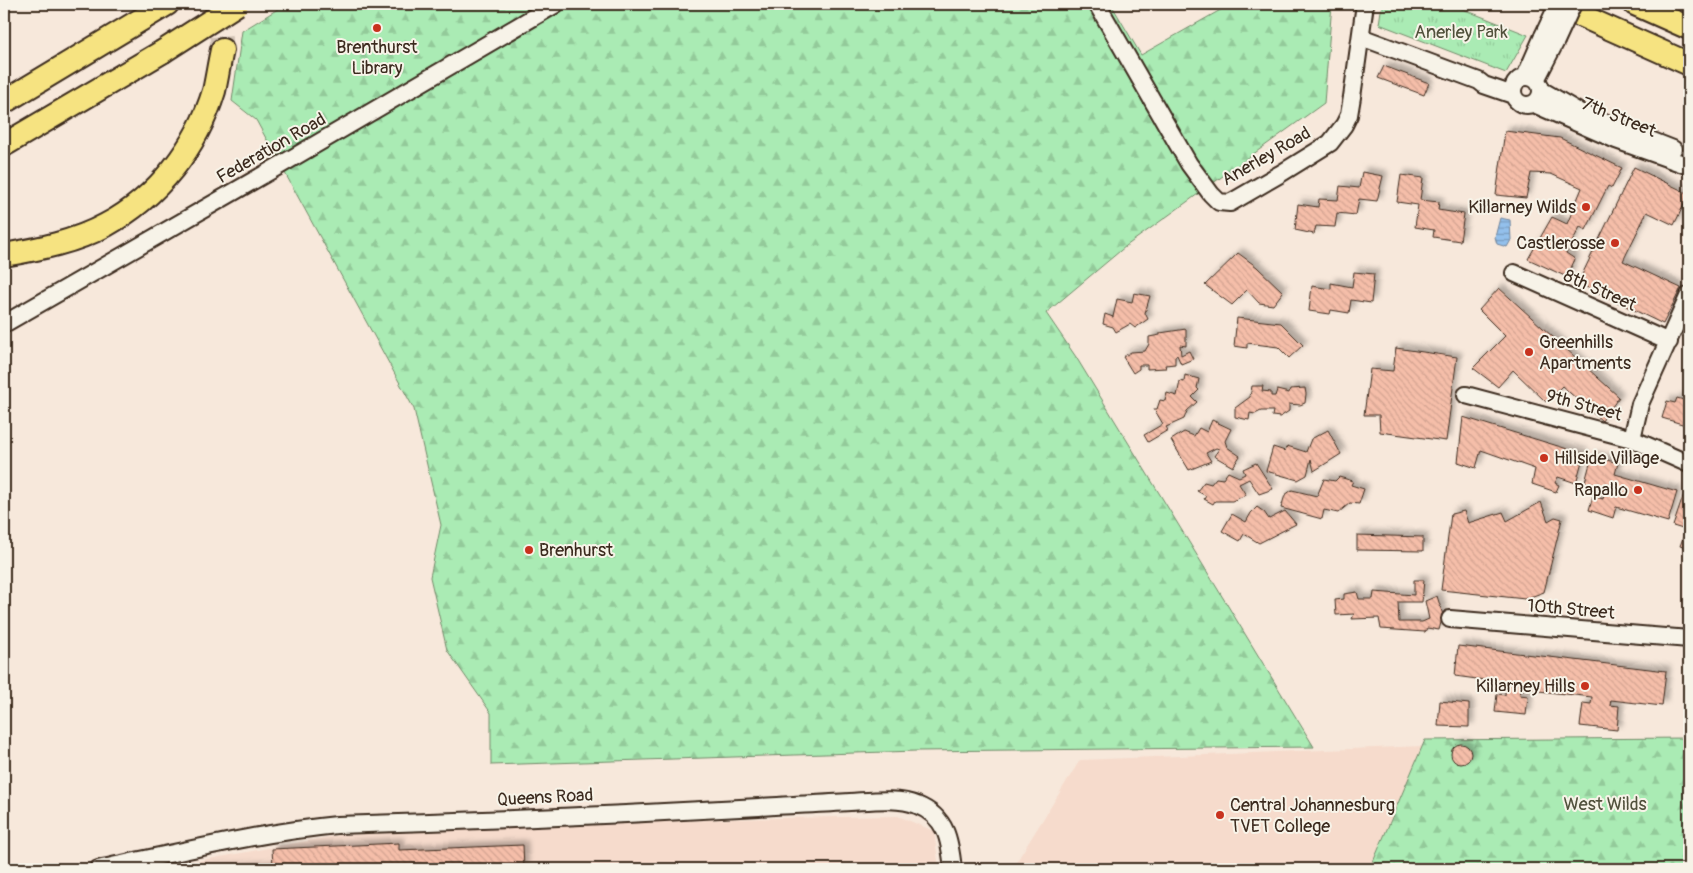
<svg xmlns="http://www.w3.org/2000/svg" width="1693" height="873" font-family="Pangolin,sans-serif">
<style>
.built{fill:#f6dbcc}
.grass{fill:url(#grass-tufts);stroke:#728a69}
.forest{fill:url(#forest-firs);stroke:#728a69}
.water{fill:url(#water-rules);stroke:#70849a}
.building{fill:url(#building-back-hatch);stroke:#3b2a1e;filter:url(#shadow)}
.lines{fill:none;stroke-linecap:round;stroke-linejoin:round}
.highway-tunnel{stroke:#d1c2b5;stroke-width:22;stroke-dasharray:22 11;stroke-linecap:butt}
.minor-casing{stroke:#3b2a1e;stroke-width:20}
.highway-casing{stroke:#3b2a1e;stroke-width:26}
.minor{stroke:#f7f3e8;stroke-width:16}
.highway{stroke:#f6e381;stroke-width:22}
.minor-bridge-casing{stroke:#3b2a1e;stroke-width:20;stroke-linecap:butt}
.highway-bridge-casing{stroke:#3b2a1e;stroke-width:26;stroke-linecap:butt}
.minor-bridge{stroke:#f7f3e8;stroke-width:16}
.highway-bridge{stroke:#f6e381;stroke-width:22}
.poi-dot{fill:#c8321e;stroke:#f7f3e8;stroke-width:2}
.labels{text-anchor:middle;stroke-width:4;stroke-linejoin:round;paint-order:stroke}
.park-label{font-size:18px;fill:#51513c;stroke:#f7f3e8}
.poi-label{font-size:18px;fill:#3b2a1e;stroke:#f7f3e8;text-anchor:end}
.street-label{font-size:18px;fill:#3b2a1e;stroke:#f7f3e8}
</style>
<defs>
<pattern id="grass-tufts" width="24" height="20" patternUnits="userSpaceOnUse" patternTransform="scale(1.25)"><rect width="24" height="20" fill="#aaebb4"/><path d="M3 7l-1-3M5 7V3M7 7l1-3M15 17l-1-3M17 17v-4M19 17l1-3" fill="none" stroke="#93ca9a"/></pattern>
<pattern id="forest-firs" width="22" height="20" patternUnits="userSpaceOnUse" patternTransform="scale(1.25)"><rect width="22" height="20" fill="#aaebb4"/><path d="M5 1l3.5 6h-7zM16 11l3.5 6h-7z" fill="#93ca9a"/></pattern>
<pattern id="water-rules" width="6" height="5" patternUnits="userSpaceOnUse" patternTransform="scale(1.25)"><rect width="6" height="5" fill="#93c0ec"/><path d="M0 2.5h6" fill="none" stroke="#799cbf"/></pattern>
<pattern id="building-back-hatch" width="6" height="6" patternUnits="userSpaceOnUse" patternTransform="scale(1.25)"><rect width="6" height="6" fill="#f5bea9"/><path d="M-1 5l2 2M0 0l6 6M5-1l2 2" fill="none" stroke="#d3a391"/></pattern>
<filter id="shadow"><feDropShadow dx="4.5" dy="-4.5" stdDeviation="2.5" flood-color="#0004"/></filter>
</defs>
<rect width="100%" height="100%" fill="#f7e8db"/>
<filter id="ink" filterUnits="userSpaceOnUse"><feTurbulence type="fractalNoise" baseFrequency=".02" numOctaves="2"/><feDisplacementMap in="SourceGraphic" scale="10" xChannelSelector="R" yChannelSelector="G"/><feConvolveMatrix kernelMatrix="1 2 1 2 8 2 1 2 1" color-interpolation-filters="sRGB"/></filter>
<g filter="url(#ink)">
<!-- built -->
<path class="built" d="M1423 746 1370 869H1012L1080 760Z
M898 816 934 831 939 869H154L340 835 733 819Z"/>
<!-- grass -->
<path class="grass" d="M1382 4H1450L1528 35 1506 73 1379 24Z"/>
<!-- forest -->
<path class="forest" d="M286 4H1111L1141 55 1231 4H1332L1324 103 1126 246 1046 313 1076 357 1314 747 916 751 491 765V713L447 650 430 577 441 525 414 409 256 120 232 101 242 31Z
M1689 738V869H1370L1425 740Z"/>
<!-- water -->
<path class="water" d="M1500 218 1510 220 1511 240 1507 247 1497 244 1495 237Z"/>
<!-- building -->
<path class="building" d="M1384 66 1429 83 1424 95 1378 78Z
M1505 131 1560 138 1622 168 1612 188 1608 186 1586 230 1580 227 1566 253 1575 259 1567 277 1528 259 1552 217 1567 224 1582 188 1551 174 1531 173 1526 198 1496 195Z
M1634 167 1689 194 1674 225 1647 212 1623 261 1681 288 1663 324 1578 283Z
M1362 172 1383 176 1377 201 1359 199 1356 215 1337 213 1335 227 1316 226 1314 234 1295 230 1298 204 1318 207 1319 199 1338 200 1340 186 1359 188Z
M1401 175 1423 178 1420 200 1439 202 1438 210 1464 214 1460 241 1433 237 1434 230 1415 227 1418 205 1397 202Z
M1238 253 1257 267 1283 292 1273 305 1259 303 1247 290 1232 305 1205 285Z
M1354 272 1374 274 1371 303 1351 300 1349 313 1331 310 1330 314 1309 311 1312 286 1331 289V283L1352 287Z
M1499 288 1619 397 1602 421 1562 386 1546 402 1513 370 1498 387 1473 368 1505 336 1479 310Z
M1134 293 1150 296 1145 313 1148 319 1135 328 1130 324 1116 332 1113 327 1103 324 1105 314 1113 317 1117 299 1132 302Z
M1237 318 1281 323 1303 345 1289 358 1278 347 1247 343V348L1234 346Z
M1186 329V346L1180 345 1181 355 1189 351 1193 359 1181 364 1177 355 1175 356V364L1165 365 1166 368 1147 369V365H1139V369L1133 373 1123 357 1131 352 1145 351 1149 344V337L1160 335V333Z
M1396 348 1457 357 1446 441 1380 432 1379 415H1364L1370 369 1393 371Z
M1185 375 1199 379 1197 388 1199 390 1192 397 1197 402 1187 411 1184 419 1166 427 1168 430 1148 442 1144 435 1163 424 1154 409H1157L1160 400 1165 401 1167 393 1177 396 1180 381 1184 382Z
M1252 386H1263L1262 391 1271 392V396H1275L1277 390 1289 393 1290 389 1305 388 1306 394 1305 403 1300 405 1289 404V411L1280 417 1272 416 1273 411H1261L1255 414 1250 413 1249 420 1235 417V408L1250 397Z
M1685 397 1688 399V402H1689V426L1662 418 1667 401 1675 403 1677 398 1684 400Z
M1463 417 1584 454 1576 483 1558 477 1555 483 1559 485 1556 492 1532 484 1535 469 1481 450 1476 468 1458 462Z
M1212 420 1231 429 1225 441 1227 447 1240 456 1233 467 1214 456 1219 449 1216 448 1206 453 1211 461 1189 470 1171 440 1184 432 1194 436 1199 428 1207 432Z
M1328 430 1341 454 1314 471 1311 459 1307 475 1298 480 1266 471 1273 447 1285 451 1287 446 1306 452 1311 439Z
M1592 456 1618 463 1615 474 1677 492 1668 522 1616 507 1613 518 1589 510 1593 496 1603 499 1606 488 1585 482Z
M1256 463 1273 489 1259 494 1249 479 1239 484 1246 495 1232 501H1215L1213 504 1204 499 1206 496 1197 491 1204 482 1211 484 1216 478 1223 479 1228 472 1239 477 1245 474 1243 469Z
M1339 477 1353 481 1351 485 1364 489 1359 504 1350 503 1338 513 1324 510 1322 519 1281 508 1285 495 1292 490 1317 496 1324 479 1335 481Z
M1684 494 1689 496V549L1680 546 1686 530 1673 526Z
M1541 502 1548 521 1555 517 1562 519 1544 592 1525 599 1441 590 1451 514 1464 511 1468 523 1503 512 1507 521Z
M1257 507 1264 512 1269 519 1285 511 1296 524 1259 543 1244 534 1240 541 1222 531 1232 514 1246 522 1251 513Z
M1357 535 1423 537V551L1357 550Z
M1414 580H1424L1422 602H1398L1399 622H1422L1429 619 1425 601 1437 596 1443 615 1439 630 1427 628 1425 632 1381 629 1379 618 1352 619 1354 614 1336 615 1335 600 1344 599V594L1357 592 1359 599H1373L1374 592 1414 595Z
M1458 646 1666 671 1662 706 1611 700 1610 705 1619 706 1617 730 1580 726 1583 703 1591 704 1592 697 1521 689 1520 695 1528 696 1526 715 1495 712 1497 694 1505 695 1506 683 1455 676Z
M1440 701 1469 704V727L1438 726Z
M1451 754a10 10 0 1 1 20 0a10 10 0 1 1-20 0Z
M399 843V850L523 845 524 869H198L273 866 272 849Z"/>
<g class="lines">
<!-- highway-tunnel -->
<path class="highway-tunnel" d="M214 4 219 20 222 50"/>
<!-- minor casing -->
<g class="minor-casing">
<path id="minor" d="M1097 4 1189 164 1211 194 1219 202 1230 203 1280 174 1330 143 1344 125 1349 115 1352 97 1365 4
M1361 37 1479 81 1484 85 1513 95
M1513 91a14 14 0 1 1 28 0a14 14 0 1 1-28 0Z
M1525 77 1543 36
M1536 80 1556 41
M1541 90 1579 112 1673 149
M1534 104 1616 140 1689 166
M1514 273 1669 342
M4 324 277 167 556 4
M1466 395 1632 439 1689 464
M1632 439 1640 404 1689 295
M1450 619 1689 639
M98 869C177 853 256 833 337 825 478 821 619 815 759 807 789 805 820 804 850 802 869 801 899 797 917 805 947 817 950 841 953 869"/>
</g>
<!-- highway casing -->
<g class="highway-casing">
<path id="highway" d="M1555 4 1689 64
M1635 4 1689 28
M4 102 167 4
M4 145 162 52
M4 255C39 249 75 242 106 225 158 197 197 147 214 91 217 78 219 63 222 50"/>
</g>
<!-- minor -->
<use href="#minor" class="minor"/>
<!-- highway -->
<use href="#highway" class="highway"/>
<!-- minor-bridge casing -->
<g class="minor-bridge-casing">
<path id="minor-bridge" d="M1543 36 1558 4
M1556 41 1573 4"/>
</g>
<!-- highway-bridge casing -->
<g class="highway-bridge-casing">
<path id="highway-bridge" d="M162 52 237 4"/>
</g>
<!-- minor-bridge -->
<use href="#minor-bridge" class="minor-bridge"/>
<!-- highway-bridge -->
<use href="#highway-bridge" class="highway-bridge"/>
</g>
</g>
<!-- markers -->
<g class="poi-dot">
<circle cx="377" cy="28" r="5"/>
<circle cx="1586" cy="207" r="5"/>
<circle cx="1615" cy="243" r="5"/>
<circle cx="1529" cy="352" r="5"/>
<circle cx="1544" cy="458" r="5"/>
<circle cx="1638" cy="490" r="5"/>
<circle cx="529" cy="550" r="5"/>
<circle cx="1585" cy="686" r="5"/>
<circle cx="1220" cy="815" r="5"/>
</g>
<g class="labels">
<!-- park labels -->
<g class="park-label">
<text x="1461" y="38">Anerley Park</text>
<text x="1605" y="810">West Wilds</text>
</g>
<!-- poi labels -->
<g class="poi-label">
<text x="377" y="53" text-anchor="middle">Brenthurst<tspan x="377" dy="21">Library</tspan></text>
<text x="1576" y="213">Killarney Wilds</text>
<text x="1605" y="249">Castlerosse</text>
<text x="1539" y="348" text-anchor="start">Greenhills<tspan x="1539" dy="21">Apartments</tspan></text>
<text x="1554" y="464" text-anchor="start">Hillside Village</text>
<text x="1628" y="496">Rapallo</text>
<text x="539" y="556" text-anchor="start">Brenhurst</text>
<text x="1575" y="692">Killarney Hills</text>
<text x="1230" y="811" text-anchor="start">Central Johannesburg<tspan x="1230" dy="21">TVET College</tspan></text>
</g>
<!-- street labels -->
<g class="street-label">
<text transform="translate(1619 117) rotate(22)" y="6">7th Street</text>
<text transform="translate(271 148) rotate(-30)" y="6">Federation Road</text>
<text transform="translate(1266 156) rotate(-30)" y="6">Anerley Road</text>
<text transform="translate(1600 290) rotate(24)" y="6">8th Street</text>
<text transform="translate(1584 405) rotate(15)" y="6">9th Street</text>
<text transform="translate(1571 609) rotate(5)" y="6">10th Street</text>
<text transform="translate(545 797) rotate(-3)" y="6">Queens Road</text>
</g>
</g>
<!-- margin -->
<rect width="1693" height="873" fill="none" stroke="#f7f3e8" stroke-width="20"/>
<rect x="10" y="10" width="1673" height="853" fill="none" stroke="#3b2a1e" stroke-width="2" filter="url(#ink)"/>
</svg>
